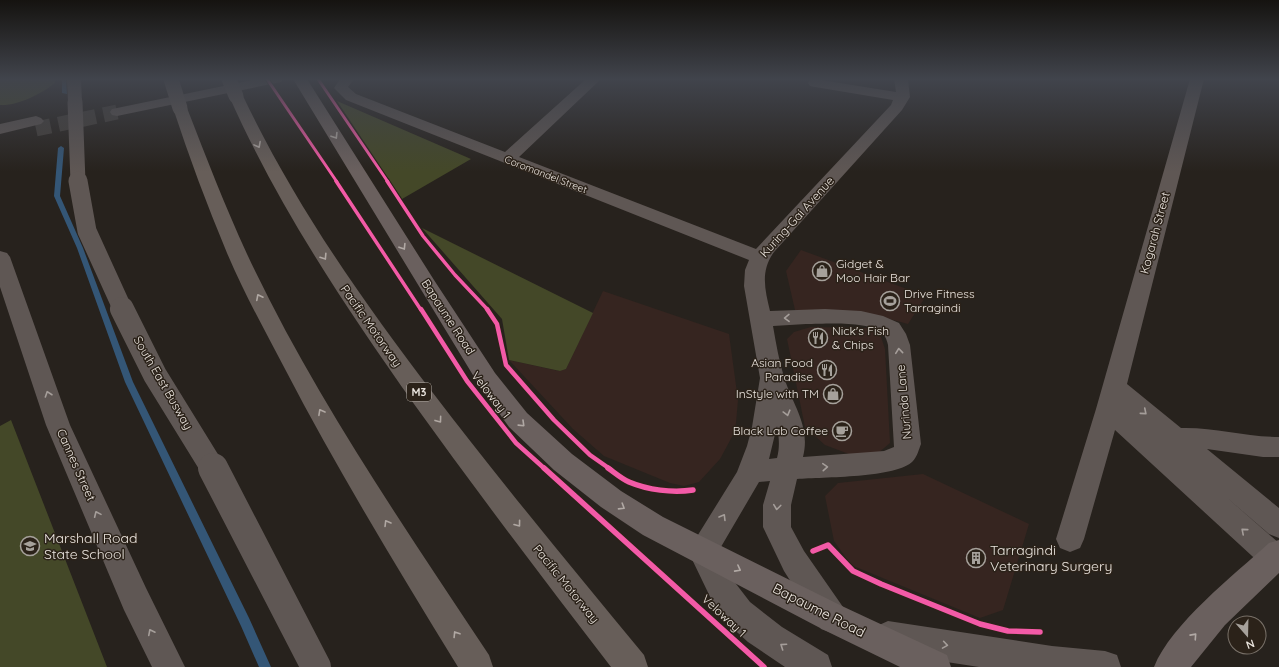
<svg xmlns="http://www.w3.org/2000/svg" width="1279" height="667" font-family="Quicksand,sans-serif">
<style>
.commercial{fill:#362520}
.green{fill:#444828}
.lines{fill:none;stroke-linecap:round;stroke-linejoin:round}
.stream{fill:#345676;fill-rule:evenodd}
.minor-tunnel{stroke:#443f3a;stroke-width:15;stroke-dasharray:15 8;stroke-linecap:butt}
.minor{fill:#5f5754;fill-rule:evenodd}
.major{fill:#6a605e;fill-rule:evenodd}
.highway{fill:#675e59;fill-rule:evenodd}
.minor-bridge-far3{stroke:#5f5754;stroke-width:15}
.minor-bridge-far2{stroke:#5f5754;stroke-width:19}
.minor-bridge-far1{stroke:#5f5754;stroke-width:24}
.minor-bridge{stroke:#5f5754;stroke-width:30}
.highway-bridge{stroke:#675e59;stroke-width:15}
.cycleway-far3-casing{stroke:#2b2219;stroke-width:4.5}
.cycleway-far2-casing{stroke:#2b2219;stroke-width:5.5}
.cycleway-far1-casing{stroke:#2b2219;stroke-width:7}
.cycleway-casing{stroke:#2b2219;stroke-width:8}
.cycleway-far3{stroke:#f35aa7;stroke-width:3}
.cycleway-far2{stroke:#f35aa7;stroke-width:3.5}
.cycleway-far1{stroke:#f35aa7;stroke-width:4.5}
.cycleway{stroke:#f35aa7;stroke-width:5.5}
.oneway{stroke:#b1a9a5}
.oneway2{stroke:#b0a8a3}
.oneway3{stroke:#a59e9a}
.labels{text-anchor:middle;stroke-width:3;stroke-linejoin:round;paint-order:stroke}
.far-street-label{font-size:10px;fill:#ebe5df;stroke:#2b2219}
.shield{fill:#2b2219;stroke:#b1aaa4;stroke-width:1}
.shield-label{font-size:11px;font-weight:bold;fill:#ebe5df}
.street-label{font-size:12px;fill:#ebe5df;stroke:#2b2219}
.poi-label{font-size:12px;fill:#ebe5df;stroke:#2b2219;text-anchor:start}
.near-poi-label{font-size:14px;fill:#ebe5df;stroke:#2b2219;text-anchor:start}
.near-street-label{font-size:14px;fill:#ebe5df;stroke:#2b2219}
</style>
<rect width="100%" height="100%" fill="#27221d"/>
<!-- commercial -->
<path class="commercial" d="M801 250 926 296 908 324 863 312 795 310 786 271Z
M603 291 729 334 738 400 736 423 733 435 720 459 699 482 684 486 670 483 604 456 573 429 509 360 559 371 566 369Z
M811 327 870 328 880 334 885 349 890 443 877 454H849L825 445 805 427 787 339 794 332Z
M923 474 1029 524 1003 610 980 618 851 565 834 541 825 496 838 483Z"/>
<!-- green -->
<path class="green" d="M0 79H55V83C41 94 18 106 0 105Z
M337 101 471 159 402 199Z
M422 228 593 313 566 369 560 371 509 360 502 319Z
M11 420 107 667H0V426Z"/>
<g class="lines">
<!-- stream -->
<path class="stream" d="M62 79H66L67 94 62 93Z
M61 146 64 148 60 196 83 248 133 382 249 618 271 667H259L241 626 125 382 77 248 54 196 58 148Z"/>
<!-- minor-tunnel -->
<path class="minor-tunnel" d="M36 129 117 112"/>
<!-- minor -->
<path class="minor" d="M67 79H81L82 102 80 105H70L68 102Z
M257 79H283L281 82 276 83 117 116 112 115 110 112 112 109 117 108Z
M340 79H354L348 87 356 94 505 152 586 79H601L519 157 756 249 891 105 893 100 815 87 810 86 808 83 810 80 815 79 896 92 894 79H908L910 97 902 110 774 252C760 271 765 290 770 311L825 309 861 311 883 316 899 323 906 334 910 345 921 444C919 449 917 457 913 461 898 478 822 477 797 479L791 505V527L804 551 843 607 848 618 843 629 832 633 821 629 784 571 763 527V505L770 481 759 482 718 552 733 580 750 602 782 627 828 655 832 667H785L748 642 728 624 715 607 688 551 737 472 747 446 752 427 760 378 744 286 745 270 749 260 346 100 334 88ZM806 324C825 324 869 320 883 334 886 337 887 341 888 345L894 447 884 451 803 457C811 426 792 404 784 377 779 361 776 343 773 326ZM777 426C779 437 780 447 777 458L769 459Z
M1190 79H1204L1127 384 1181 428C1214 427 1246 437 1279 437V457H1263L1207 449 1279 508V538L1269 534 1225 496 1279 543V569L1274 571 1264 567 1115 430 1084 539 1080 548 1070 552 1060 548 1056 539 1096 409Z
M36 116 41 118 44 121 41 124 0 134V124Z
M0 251 7 253 10 257 70 425 146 588 185 667H152L124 610 46 425 0 287Z
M888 621 1052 646 1105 651 1117 655 1121 667H979L888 653 877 648 872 637 877 626Z"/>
<!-- major -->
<path class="major" d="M293 79H307L434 280 495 373 527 413 572 454 621 491 663 517 844 607 947 655 951 667H900L822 629 643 535 601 507 554 470 509 427 479 385Z
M1279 540V573L1225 625 1191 667H1154C1171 624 1234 575 1269 543Z"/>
<!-- highway -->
<path class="highway" d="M236 92 241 93 243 96C294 203 361 299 433 393 501 482 573 569 644 655L648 667H611C544 580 478 493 414 404 344 305 278 206 229 96L231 93Z
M180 104 185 105 187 108C206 157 225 206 247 254 313 395 403 525 489 655L493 667H458C398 569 338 471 285 369 265 331 244 293 227 253 207 205 189 157 173 108L175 105Z"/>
<!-- minor-bridge-far3 -->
<path class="minor-bridge-far3" d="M75 102 78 182"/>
<!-- minor-bridge-far2 -->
<path class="minor-bridge-far2" d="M78 181 87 231 123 310"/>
<!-- minor-bridge-far1 -->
<path class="minor-bridge-far1" d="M122 309 155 375 213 469"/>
<!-- minor-bridge -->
<path class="minor-bridge" d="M213 468 316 667"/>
<!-- highway-bridge -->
<path class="highway-bridge" d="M171 79 180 108
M229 79 236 96"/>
<!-- cycleway-far3 casing -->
<g class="cycleway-far3-casing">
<path id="cycleway-far3" d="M267 79 337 182
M318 79 388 182"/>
</g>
<!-- cycleway-far2 casing -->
<g class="cycleway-far2-casing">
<path id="cycleway-far2" d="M336 181 421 310
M387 181 423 236 455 275 488 310"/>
</g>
<!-- cycleway-far1 casing -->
<g class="cycleway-far1-casing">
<path id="cycleway-far1" d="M421 309 467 381 516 443 545 469
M487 309 497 324 506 365 554 420 590 455 610 469"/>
</g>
<!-- cycleway casing -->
<g class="cycleway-casing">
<path id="cycleway" d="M544 468 764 667
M608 468C615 473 622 479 629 482 648 490 672 493 693 490
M813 551 828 545 853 571 881 584 980 624 1008 631 1040 632"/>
</g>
<!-- cycleway-far3 -->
<use href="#cycleway-far3" class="cycleway-far3"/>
<!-- cycleway-far2 -->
<use href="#cycleway-far2" class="cycleway-far2"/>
<!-- cycleway-far1 -->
<use href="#cycleway-far1" class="cycleway-far1"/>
<!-- cycleway -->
<use href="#cycleway" class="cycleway"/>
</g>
<!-- one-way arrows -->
<defs><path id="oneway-chevron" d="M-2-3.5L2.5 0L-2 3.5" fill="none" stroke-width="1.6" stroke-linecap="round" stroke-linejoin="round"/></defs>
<g class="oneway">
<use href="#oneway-chevron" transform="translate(335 136) rotate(58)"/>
<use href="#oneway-chevron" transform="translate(403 247) rotate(58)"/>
<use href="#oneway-chevron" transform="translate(522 424) rotate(44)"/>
<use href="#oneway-chevron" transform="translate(622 507) rotate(32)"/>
<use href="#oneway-chevron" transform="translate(738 569) rotate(28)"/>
<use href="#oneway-chevron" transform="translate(1194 636) rotate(-48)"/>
</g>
<g class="oneway2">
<use href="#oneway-chevron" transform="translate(258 145) rotate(62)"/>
<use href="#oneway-chevron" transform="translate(324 257) rotate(57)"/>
<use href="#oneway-chevron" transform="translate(259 297) rotate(-117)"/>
<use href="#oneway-chevron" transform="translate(321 412) rotate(-119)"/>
<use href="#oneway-chevron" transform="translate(439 420) rotate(54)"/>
<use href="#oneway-chevron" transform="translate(387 523) rotate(-121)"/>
<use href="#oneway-chevron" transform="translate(518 524) rotate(53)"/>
<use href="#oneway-chevron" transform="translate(456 634) rotate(-122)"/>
</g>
<g class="oneway3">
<use href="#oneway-chevron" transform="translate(787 318) rotate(179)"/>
<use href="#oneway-chevron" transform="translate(899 351) rotate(-96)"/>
<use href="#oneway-chevron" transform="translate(48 394) rotate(-109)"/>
<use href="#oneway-chevron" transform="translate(1144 412) rotate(40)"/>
<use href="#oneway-chevron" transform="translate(787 413) rotate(75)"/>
<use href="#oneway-chevron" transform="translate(825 467) rotate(-4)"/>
<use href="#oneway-chevron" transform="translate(777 507) rotate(97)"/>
<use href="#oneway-chevron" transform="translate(97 514) rotate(-114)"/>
<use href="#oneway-chevron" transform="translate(723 517) rotate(-59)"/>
<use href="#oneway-chevron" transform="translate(1244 531) rotate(-139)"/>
<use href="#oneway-chevron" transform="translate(151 632) rotate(-117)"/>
<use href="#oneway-chevron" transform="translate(945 645) rotate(9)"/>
<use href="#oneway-chevron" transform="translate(783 646) rotate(-146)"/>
</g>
<!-- sky -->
<linearGradient id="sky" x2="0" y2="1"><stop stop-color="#151310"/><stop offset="0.46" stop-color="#41444c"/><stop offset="1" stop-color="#41444c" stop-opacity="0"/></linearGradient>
<rect width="1279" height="172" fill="url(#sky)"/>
<!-- icons -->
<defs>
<g id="shop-ring" transform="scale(1)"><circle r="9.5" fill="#2b2219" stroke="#a6a19b" stroke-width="1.5"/><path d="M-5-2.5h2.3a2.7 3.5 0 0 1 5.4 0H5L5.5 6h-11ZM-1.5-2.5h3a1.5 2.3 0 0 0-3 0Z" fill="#a6a19b"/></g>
<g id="stadium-ring" transform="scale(1)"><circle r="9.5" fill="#2b2219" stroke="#a6a19b" stroke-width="1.5"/><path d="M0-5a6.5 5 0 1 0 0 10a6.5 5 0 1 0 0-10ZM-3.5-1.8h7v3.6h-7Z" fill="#a6a19b"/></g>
<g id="restaurant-ring" transform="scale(1)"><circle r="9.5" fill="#2b2219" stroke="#a6a19b" stroke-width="1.5"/><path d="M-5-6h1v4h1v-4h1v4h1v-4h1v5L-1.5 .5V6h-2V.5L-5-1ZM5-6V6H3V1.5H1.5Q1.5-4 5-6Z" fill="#a6a19b"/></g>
<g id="cafe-ring" transform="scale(1)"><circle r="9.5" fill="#2b2219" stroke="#a6a19b" stroke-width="1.5"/><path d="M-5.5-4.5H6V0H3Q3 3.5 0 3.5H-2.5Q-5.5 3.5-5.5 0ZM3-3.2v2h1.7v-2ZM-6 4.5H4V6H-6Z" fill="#a6a19b"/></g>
<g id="school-ring" transform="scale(1)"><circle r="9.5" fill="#2b2219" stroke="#a6a19b" stroke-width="1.5"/><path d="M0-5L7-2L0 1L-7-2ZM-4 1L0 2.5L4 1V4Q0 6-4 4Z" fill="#a6a19b"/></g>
<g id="building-ring" transform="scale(1)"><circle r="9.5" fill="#2b2219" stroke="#a6a19b" stroke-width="1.5"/><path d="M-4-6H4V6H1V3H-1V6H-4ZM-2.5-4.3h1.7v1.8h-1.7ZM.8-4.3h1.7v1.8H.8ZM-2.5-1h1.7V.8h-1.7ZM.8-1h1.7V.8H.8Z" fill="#a6a19b"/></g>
</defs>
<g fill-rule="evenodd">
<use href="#shop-ring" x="822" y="271"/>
<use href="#stadium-ring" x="890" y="301"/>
<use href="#restaurant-ring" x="818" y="338"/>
<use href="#restaurant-ring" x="827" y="370"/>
<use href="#shop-ring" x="833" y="394"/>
<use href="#cafe-ring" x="842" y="431"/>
<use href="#school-ring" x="30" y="546"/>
<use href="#building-ring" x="976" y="558"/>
</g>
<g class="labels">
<!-- far-street labels -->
<g class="far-street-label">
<text transform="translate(546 174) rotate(21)" y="4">Coromandel Street</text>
</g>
<!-- shield labels -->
<rect class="shield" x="407" y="383" width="24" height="18" rx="3"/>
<g class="shield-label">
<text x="419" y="396">M3</text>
</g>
<!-- street labels -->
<g class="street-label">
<text transform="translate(797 217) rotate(-48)" y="4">Kuring-Gai Avenue</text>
<text transform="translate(1155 233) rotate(-75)" y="4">Kogarah Street</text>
<text transform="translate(448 317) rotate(57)" y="4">Bapaume Road</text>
<text transform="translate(371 326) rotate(55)" y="4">Pacific Motorway</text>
<text transform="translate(163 383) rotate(60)" y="4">South East Busway</text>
<text transform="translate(491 395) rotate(52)" y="4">Veloway 1</text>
<text transform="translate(904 402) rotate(-95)" y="4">Nurinda Lane</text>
<text transform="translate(76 465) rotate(66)" y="4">Cannes Street</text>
<text transform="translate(566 584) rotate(51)" y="4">Pacific Motorway</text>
<text transform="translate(724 616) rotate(43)" y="4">Veloway 1</text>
</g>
<!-- poi labels -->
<g class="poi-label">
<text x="836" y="268">Gidget &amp;<tspan x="836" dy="14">Moo Hair Bar</tspan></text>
<text x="904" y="298">Drive Fitness<tspan x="904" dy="14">Tarragindi</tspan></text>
<text x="832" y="335">Nick's Fish<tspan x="832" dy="14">&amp; Chips</tspan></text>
<text x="813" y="367" text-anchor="end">Asian Food<tspan x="813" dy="14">Paradise</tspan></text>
<text x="819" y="398" text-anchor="end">InStyle with TM</text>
<text x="828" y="435" text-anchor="end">Black Lab Coffee</text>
</g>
<!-- near-poi labels -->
<g class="near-poi-label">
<text x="44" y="543">Marshall Road<tspan x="44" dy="16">State School</tspan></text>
<text x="990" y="555">Tarragindi<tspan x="990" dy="16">Veterinary Surgery</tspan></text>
</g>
<!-- near-street labels -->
<g class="near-street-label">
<text transform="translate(819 610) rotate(27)" y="5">Bapaume Road</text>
</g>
</g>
<!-- north arrow -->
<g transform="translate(1247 635) rotate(160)"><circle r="19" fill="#2b2219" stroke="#787068"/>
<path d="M0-3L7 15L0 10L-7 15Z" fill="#a6a19b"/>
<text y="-6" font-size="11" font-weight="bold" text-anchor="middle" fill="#ebe5df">N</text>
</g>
</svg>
